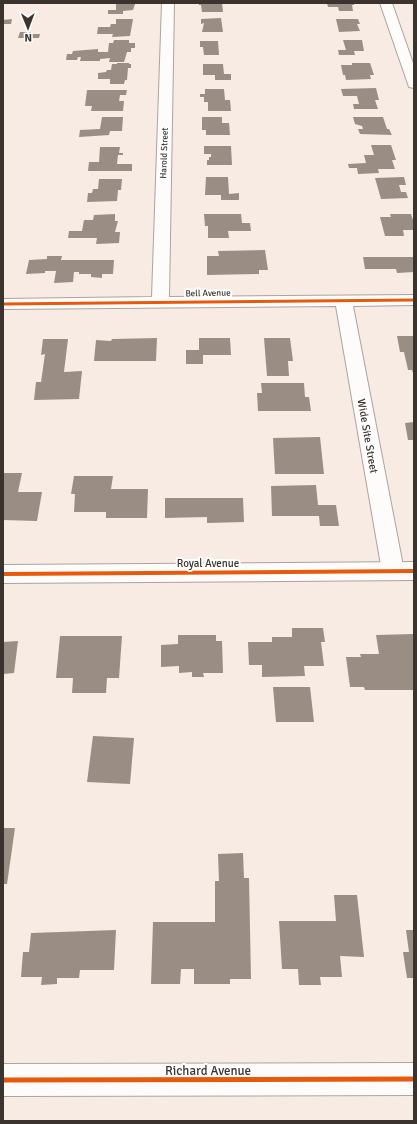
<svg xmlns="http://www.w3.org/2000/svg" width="417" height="1124" font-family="Signika,sans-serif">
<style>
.building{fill:#9a8d84}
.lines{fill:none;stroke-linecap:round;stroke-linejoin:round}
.minor-casing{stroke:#aca39e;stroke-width:2}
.tertiary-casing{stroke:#aca39e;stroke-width:2}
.minor{fill:#fefcfb;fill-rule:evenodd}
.tertiary{fill:#fefcfb;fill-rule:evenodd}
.cycleway-far2-casing{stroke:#fff;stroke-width:5}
.cycleway-far1-casing{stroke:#fff;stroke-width:6}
.cycleway-casing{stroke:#fff;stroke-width:8}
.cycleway-far2{stroke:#e8590c;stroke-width:3}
.cycleway-far1{stroke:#e8590c;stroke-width:4}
.cycleway{stroke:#e8590c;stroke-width:5}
.labels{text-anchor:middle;stroke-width:4;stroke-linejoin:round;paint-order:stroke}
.far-street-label{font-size:9px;fill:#3b332e;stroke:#fff}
.street-label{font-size:11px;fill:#3b332e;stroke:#fff}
.near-street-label{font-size:13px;fill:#3b332e;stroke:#fff}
</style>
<rect width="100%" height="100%" fill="#f7ebe4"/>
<!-- building -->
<path class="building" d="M116 3H134L135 4 133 10 123 11V14H108V10H116Z
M199 3H222L223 12H202L201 5H199Z
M327 3H354V5H352L353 11H339L338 7H328Z
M221 18 223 32H202L204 23 201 24V19Z
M12 19 11 24H3V20Z
M116 19H133L130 36 112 37 113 34H97L98 27H110L111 24H116Z
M336 19H358L360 24H357L360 31 339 32Z
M20 32H31V34H40L39 38H18Z
M114 40H129V43H135V48H131V52H127L124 62H109L110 58 100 59V61H80L81 57H78L77 60H66L67 54H72L73 51 98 49V52H108L109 43H113Z
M343 40H362L364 51H354L355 55H339L338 50H346Z
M200 41H218L219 55H204L203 47H200Z
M117 63H129V64H131V68H128L127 80H125L124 84H110V79H98V73L106 72 107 70H111L112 64H117Z
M352 63H370L374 75H370L371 79 346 80 345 75H343L341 65H352Z
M203 64H223L224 74H231V80H215V75H203Z
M376 88 379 100H375L378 109H354L353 104H359L357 96H343L341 89Z
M205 89H224L225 100H230L231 111H208V102H204V97H200V94H205Z
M87 90H127L126 95H120L119 101H124L123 111H91L92 106H85Z
M102 117H123L122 131H110L109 135 79 137 80 130 100 129Z
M202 117H222V123H229L230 135H206V130H202Z
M353 117H383L387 129H389L392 135 360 134 358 129H363L362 126 355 124Z
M371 145H391L396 160H392L395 169H378L379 173 358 174 357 168H349L348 164 366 163 364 155H374Z
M204 146H231L232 165H207V160H209V157H211V154H204Z
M100 147H120L119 153H123V155H118L117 164H132V171H88L89 162H99Z
M206 177H228L229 194 239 193V200H221V195H205Z
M404 177 406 185H399L401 192H406L408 198 381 199 375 178Z
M99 179H122L121 190H118L117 201 87 202 88 193H92L93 189H98Z
M115 214V221H118L115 232H120L119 243 96 244 97 238H68L69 231H82L84 220H93L94 215Z
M204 214H241L242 223H250L251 231H228L229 238H208V226H205Z
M390 214H411L414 223V230H403L404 236H385L380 217H391Z
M265 250 268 270H259V274L207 275V256H219L218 251Z
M47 256H62L61 260H114L113 274H102V278L91 277V274H79V272H74L73 282 54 283 56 271H45V273L26 274 29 260 47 259Z
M363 257H414V272L397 273 396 269H365Z
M397 336H414V376L412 370H408L404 352H400Z
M157 338 156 361H94L96 340 111 341 112 339Z
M199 338H230L231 355H203V364H186V350H199Z
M264 338H290L293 361H288L289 376H267Z
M43 339H68L64 372 82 371 79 399 34 400 36 382H41L45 354 41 355Z
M261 383H304L305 397H309L311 411H258L257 393H262Z
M414 422V440H408L405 423Z
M320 437 324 474H275L273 438Z
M3 473H22L18 492H42L37 521 3 520Z
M74 476H113L111 489H148L147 518H106V512H74L75 494H71Z
M316 485 318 505H336L339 526H320L319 516H272L271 486Z
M165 498H243L244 522 207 523V517L165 518Z
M292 628H323L325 642H321L324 666H304L305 676 262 677V665H249L248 642H272V637H292Z
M414 634V690H365L364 687H350L346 657H361L360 654H379L376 635Z
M178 635H216V641H222L223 673H203L204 677H192V672L179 673V666L161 667V645L178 644Z
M60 636H122L119 678H107L106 693H72L73 678H56Z
M18 641 14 673 3 674V642Z
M273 687H310L314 722H276Z
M93 736 134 738 130 784 87 782Z
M3 828H15L7 884H3Z
M243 853 244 878H249L251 979H230V984H194V969H181L180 984H151L153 922H215V881H219L218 854Z
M334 895H357L364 957 340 956 342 977H320L321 985H299L298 969H282L279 921H336Z
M116 930 114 970H80L79 978H57V984L41 985 42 977H21L23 952H29L31 933Z
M406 930H414V978H407L403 952H409Z"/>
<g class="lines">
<!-- minor casing -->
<g class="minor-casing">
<path id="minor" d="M162 3H174L169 297 414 295V305L353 306 404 571 401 577 393 580 385 577 382 571 336 306 3 309V299L152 297Z
M380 3H392L414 66V88L409 87 408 84Z
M414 1063V1095L3 1096V1064Z"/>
</g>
<!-- tertiary casing -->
<g class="tertiary-casing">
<path id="tertiary" d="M414 562V580L3 583V565Z"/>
</g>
<!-- minor -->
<use href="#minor" class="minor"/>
<!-- tertiary -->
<use href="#tertiary" class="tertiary"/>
<!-- cycleway-far2 casing -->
<g class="cycleway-far2-casing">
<path id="cycleway-far2" d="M3 304 414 300"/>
</g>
<!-- cycleway-far1 casing -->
<g class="cycleway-far1-casing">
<path id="cycleway-far1" d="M3 574 414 571"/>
</g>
<!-- cycleway casing -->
<g class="cycleway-casing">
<path id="cycleway" d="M3 1080 414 1079"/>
</g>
<!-- cycleway-far2 -->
<use href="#cycleway-far2" class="cycleway-far2"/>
<!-- cycleway-far1 -->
<use href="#cycleway-far1" class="cycleway-far1"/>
<!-- cycleway -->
<use href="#cycleway" class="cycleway"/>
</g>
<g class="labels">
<!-- far-street labels -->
<g class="far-street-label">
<text transform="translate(164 153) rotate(-88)" y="3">Harold Street</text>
<text transform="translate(208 293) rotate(-1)" y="3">Bell Avenue</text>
</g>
<!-- street labels -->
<g class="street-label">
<text transform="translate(368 436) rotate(80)" y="4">Wide Site Street</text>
<text x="208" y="567">Royal Avenue</text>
</g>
<!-- near-street labels -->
<g class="near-street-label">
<text x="208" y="1075">Richard Avenue</text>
</g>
</g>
<!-- border -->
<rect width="417" height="1124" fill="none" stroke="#3b332e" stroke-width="8"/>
<!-- north arrow -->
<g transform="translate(28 28) rotate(179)" stroke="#ffffff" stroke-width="3" paint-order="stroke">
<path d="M0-3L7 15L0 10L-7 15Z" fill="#3b332e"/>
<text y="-6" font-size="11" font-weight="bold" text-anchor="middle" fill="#3b332e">N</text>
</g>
</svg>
